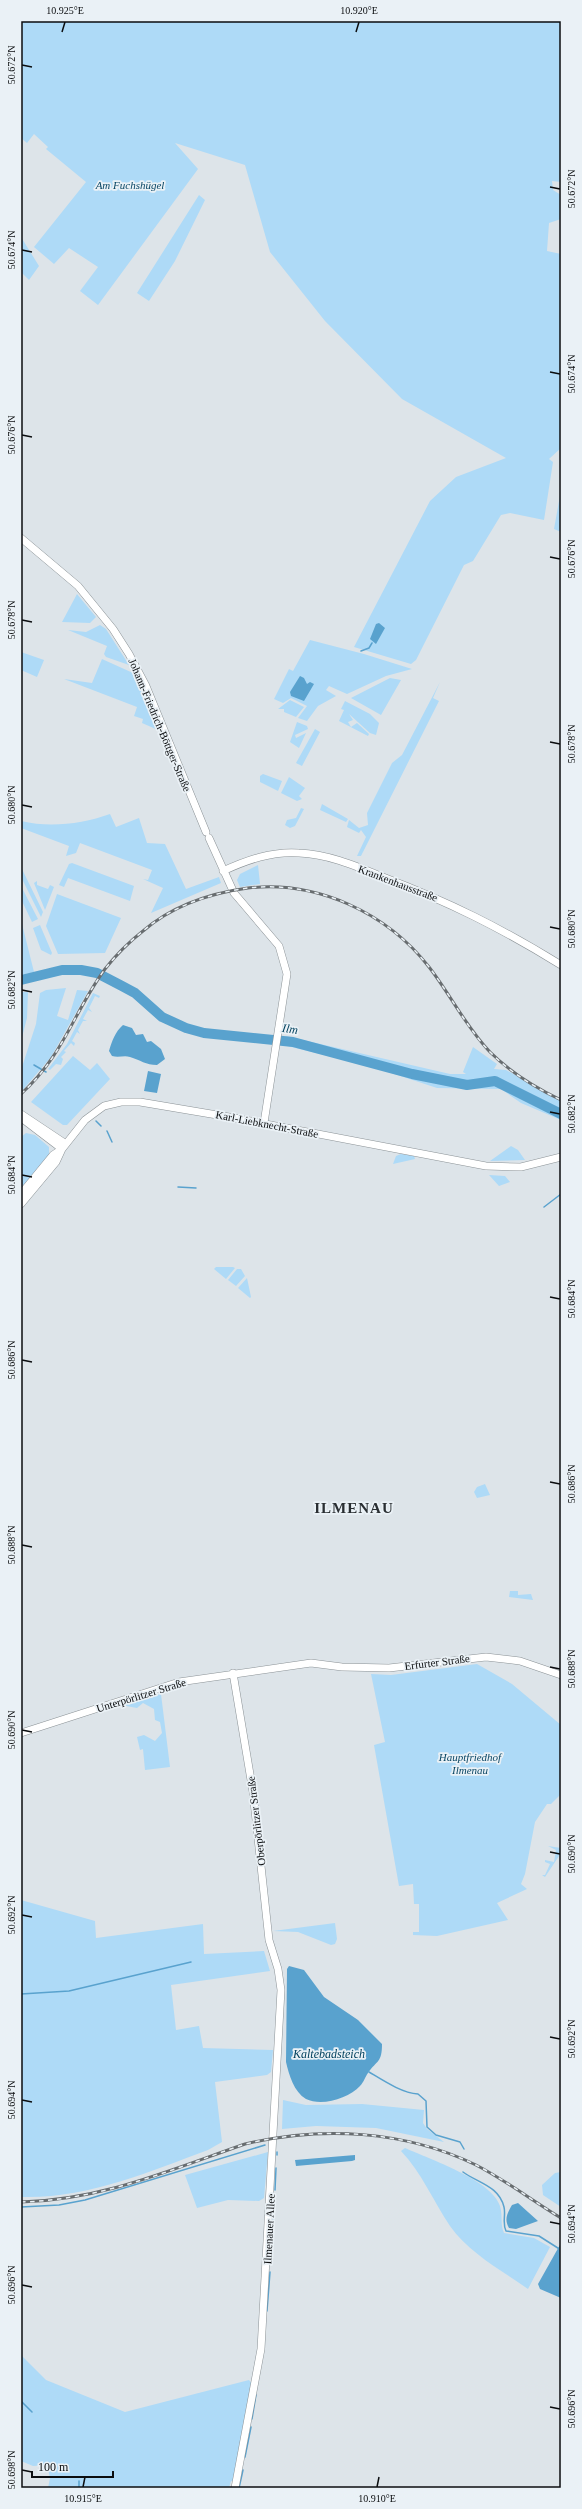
<svg xmlns="http://www.w3.org/2000/svg" width="582" height="2509" font-family="'Times New Roman',serif">
<style>
.green{fill:#aedaf7}
.water{fill:#59a2ce}
.lines{fill:none;stroke-linecap:round;stroke-linejoin:round}
.stream{stroke:#59a2ce;stroke-width:1.5}
.river{stroke:#59a2ce;stroke-width:10}
.secondary-casing{stroke:#8b9296;stroke-width:8}
.secondary{stroke:#fff;stroke-width:7}
.rail-casing{stroke:#686d70;stroke-width:3}
.rail{stroke:#eaf1f6;stroke-width:1.5;stroke-dasharray:4.5;stroke-linecap:butt}
.ticks{fill:none;stroke:#0b0d0f;stroke-width:1.5}
.labels{text-anchor:middle;stroke-width:3.5;stroke-linejoin:round;paint-order:stroke}
.park-label{font-size:11px;font-style:italic;fill:#0a4765;stroke:#eaf1f6}
.street-label{font-size:11px;fill:#0b0d0f;stroke:#eaf1f6}
.water-label{font-size:12px;font-style:italic;fill:#00405d;stroke:#eaf1f6}
.district-label{font-size:15px;font-weight:bold;letter-spacing:1px;fill:#292e32;stroke:#eaf1f6}
.neatline{fill:none;stroke:#0b0d0f;stroke-width:1.5}
.ticks-label{font-size:10px;text-anchor:middle;fill:#0b0d0f}
</style>
<rect width="100%" height="100%" fill="#dde4e9"/>
<!-- green -->
<path class="green" d="M21 21H561V182L552 181 553 190 561 195V219L549 223 547 251 561 254V448L549 459 553 462 544 520 510 513 501 515 473 561 464 565 416 660 411 664 354 647 430 501 456 477 506 458 402 399 325 321 270 252 245 165 175 143 198 169 98 305 80 291 98 267 69 248 54 264 34 247 86 182 46 149 48 147 34 134 27 143 21 138Z
M199 195 205 200 175 261 149 301 137 293Z
M21 237 39 266 29 280 21 272Z
M561 490V532L554 529Z
M77 594 96 617 90 623 62 622Z
M100 625 106 629 129 665 106 657 104 654 107 646 68 630 86 632Z
M310 640 364 654 412 669 386 676 347 694 329 686 326 690 336 696 318 706 307 721 298 718 307 706 291 698 283 703 274 699 289 669 293 671Z
M21 652 44 660 37 677 21 670Z
M102 659 133 673 158 730 142 723 143 719 134 716 137 707 64 679 92 683Z
M390 678 401 680 381 715 351 698Z
M440 682 433 698 439 701 361 856H357L366 837 361 830 359 833 347 827 349 820 359 828 368 825 367 813 392 763 402 755Z
M290 700 304 707 296 717 284 712V709H278Z
M345 701 370 714 379 723 376 735 370 733 349 714 353 720 348 722 351 727 357 723 369 734 368 736 339 721 344 710 341 709Z
M297 722 307 726 308 729 295 735 296 738 306 733 299 748 290 742Z
M315 729 320 732 302 766 296 763Z
M263 774 282 781 278 791 260 782V776Z
M289 777 305 788 299 796 302 799 297 801 281 793Z
M322 804 348 819 346 822 320 810Z
M301 808 304 809 295 826 290 828 285 825 287 820 296 818Z
M110 814 116 827 139 818 147 843 165 844 186 889 219 877 221 883 151 913 163 888 143 879 148 880 152 870 80 843 76 853 66 856 69 846 21 828V821C50 828 82 824 110 814Z
M72 863 134 886 130 901 68 878 64 887 59 885 69 864Z
M258 865 260 884 240 887 237 880 240 874Z
M21 867 43 912 41 917 21 877Z
M37 881V885L48 889 50 885 54 887 45 910 34 883Z
M21 886 38 919 32 922 21 899Z
M57 894 121 918 105 953 58 954 46 926Z
M21 920 34 972 21 975Z
M40 925 52 953 51 955 41 950 33 928Z
M66 988 57 1016 68 1020 77 990 88 991 51 1057 21 1092V1070L36 1024 40 993 46 990Z
M21 992H28L27 1018 21 1041Z
M93 993 100 996 99 998 95 996 89 1008 92 1012 88 1010 83 1019 87 1021H83L78 1030 80 1034 77 1032 72 1041 75 1043 74 1046 71 1043 64 1051 66 1052 61 1057 63 1059 61 1065 56 1064 50 1070 48 1069 67 1044Z
M286 1036 450 1074H466L463 1072 473 1047 497 1064 494 1069 506 1070 561 1100V1120L521 1103 501 1089 437 1088 370 1066 287 1046 288 1043 284 1042Z
M73 1056 90 1070 97 1063 110 1079 67 1125H63L31 1102Z
M26 1133 35 1135 49 1147V1157L21 1188V1137Z
M511 1146 518 1150 525 1160 490 1161Z
M401 1154 414 1156 415 1159 393 1164 396 1156Z
M489 1175 505 1176 510 1182 499 1186Z
M216 1267H233L235 1268 226 1279 214 1269Z
M237 1269H241L245 1276 236 1286 228 1280Z
M247 1278 251 1297 250 1298 238 1288Z
M485 1484 490 1495 477 1498 474 1492 477 1487Z
M510 1591H518V1595L531 1594 533 1600 509 1597Z
M477 1664 512 1684 561 1725V1794L551 1804H547L535 1822 525 1874 521 1884 527 1889 497 1903 508 1920 437 1936 413 1935V1932H419V1904H414L413 1884 399 1886 374 1745 385 1742 371 1674 391 1675Z
M161 1694 170 1767 145 1770 143 1749 140 1750 137 1737 144 1735 155 1741 162 1733 160 1722 155 1720 154 1709 143 1703 137 1708 121 1705Z
M548 1846 561 1848V1853L545 1877 542 1875H545L550 1864 545 1862V1860L554 1862 556 1850Z
M21 1900 95 1921 96 1938 203 1924 204 1954 264 1951 270 1971 171 1985 176 2030 199 2026 203 2048 273 2050 271 2072 267 2075 215 2082 222 2142 208 2150C149 2172 86 2199 21 2197Z
M335 1923 337 1939 335 1944 331 1945 298 1932 273 1931Z
M283 2100 306 2105 362 2104 424 2110 423 2123 427 2129 444 2142 376 2128 316 2126 282 2129Z
M405 2148C429 2159 492 2180 500 2206 503 2216 500 2224 504 2233L534 2238 550 2247 528 2289C501 2270 469 2253 450 2226 433 2201 422 2173 401 2151Z
M268 2152 264 2198 259 2201 228 2200 197 2208 185 2175Z
M561 2172V2207L543 2195 542 2185 555 2173Z
M21 2355 46 2380 125 2412 249 2380 252 2384 234 2482 231 2481 229 2488H48L50 2478 47 2465 33 2466 21 2461Z"/>
<!-- water -->
<path class="water" d="M379 623 385 628 376 644 370 639 376 624Z
M300 676 304 678 307 684 310 682 314 684 304 701 291 696 290 692Z
M123 1025 132 1028 136 1035 143 1034 147 1042 151 1041 161 1049 165 1059 157 1065C146 1065 140 1060 130 1057 124 1055 119 1058 112 1056L109 1051C112 1041 115 1032 123 1025Z
M148 1071 161 1074 157 1093 144 1091Z
M289 1966 304 1970 324 1997 358 2020 382 2044C382 2063 377 2060 368 2073 365 2077 364 2082 360 2086 349 2098 322 2107 306 2099 294 2092 289 2075 286 2062L287 1969Z
M355 2155V2160L352 2161 296 2166 295 2160Z
M518 2203 538 2221 516 2229 509 2228C504 2219 507 2214 512 2205Z
M561 2243V2298L540 2289 538 2284Z"/>
<g class="lines">
<!-- stream -->
<path class="stream" d="M361 651 369 648 372 643
M34 1065 46 1072
M96 1121 101 1126
M107 1131 112 1142
M178 1187 196 1188
M544 1207 561 1194
M21 1994 69 1991 191 1962
M369 2072C384 2081 402 2093 418 2094L426 2101 427 2127 436 2135 460 2142 464 2149
M277 2155V2152
M463 2172C478 2183 499 2186 504 2207 506 2215 502 2223 506 2231L539 2236 561 2250
M275 2190 276 2168
M21 2207 59 2205 85 2200 265 2145
M273 2223 274 2200
M271 2256 273 2229
M267 2311 270 2272
M21 2401 32 2412
M252 2419 256 2395
M245 2457 251 2427
M79 2481V2488
M239 2488 243 2470"/>
<!-- river -->
<path class="river" d="M21 980 62 970H81L97 973 122 986 135 993 162 1017 186 1028 204 1033 293 1042 412 1074 467 1085 495 1081 561 1114"/>
<!-- secondary casing -->
<g class="secondary-casing">
<path id="secondary" d="M21 538 78 586 113 629 129 654 146 686 206 832
M209 838 234 893 279 946 287 974 264 1123
M223 871C247 860 272 851 299 853 328 854 356 866 383 877 449 902 501 928 561 965
M21 1114 66 1144
M24 1120 62 1149
M21 1194 53 1155 62 1149
M21 1204 56 1162 62 1149 85 1120 104 1106 121 1102H140L229 1117 486 1166 521 1167 561 1157
M233 1673 253 1792 269 1940 278 1969 281 1990 261 2349 235 2488
M21 1733 179 1682 311 1663 342 1667 389 1668 486 1657 520 1661 561 1675"/>
</g>
<!-- secondary -->
<use href="#secondary" class="secondary"/>
<!-- rail casing -->
<g class="rail-casing">
<path id="rail" d="M21 1094C64 1055 73 1013 105 969 116 955 129 942 143 931 172 906 211 893 248 888 317 880 387 913 429 967 450 994 466 1027 490 1052 511 1073 534 1087 561 1100
M21 2202C102 2200 170 2170 245 2144 322 2126 404 2130 476 2165 505 2180 533 2201 561 2218"/>
</g>
<!-- rail -->
<use href="#rail" class="rail"/>
</g>
<!-- ticks -->
<path class="ticks" d="M62 32 65 22M356 32 359 22M22 65 32 67M550 187 560 189M22 250 32 252M550 372 560 374M22 435 32 437M550 557 560 559M22 620 32 622M550 742 560 744M22 805 32 807M550 927 560 929M22 990 32 992M550 1112 560 1114M22 1175 32 1177M550 1297 560 1299M22 1360 32 1362M550 1482 560 1484M22 1545 32 1547M550 1667 560 1669M22 1730 32 1732M550 1852 560 1854M22 1915 32 1917M550 2037 560 2039M22 2100 32 2102M550 2222 560 2224M22 2285 32 2287M550 2407 560 2409M22 2470 32 2472M83 2487 85 2477M377 2487 379 2477"/>
<g class="labels">
<!-- park labels -->
<g class="park-label">
<text x="130" y="189">Am Fuchshügel</text>
<text x="470" y="1761">Hauptfriedhof<tspan x="470" dy="13">Ilmenau</tspan></text>
</g>
<!-- street labels -->
<g class="street-label">
<text transform="translate(160 725) rotate(67)" y="4">Johann-Friedrich-Böttger-Straße</text>
<text transform="translate(398 883) rotate(21)" y="4">Krankenhausstraße</text>
<text transform="translate(267 1124) rotate(11)" y="4">Karl-Liebknecht-Straße</text>
<text transform="translate(437 1662) rotate(-7)" y="4">Erfurter Straße</text>
<text transform="translate(141 1695) rotate(-17)" y="4">Unterpörlitzer Straße</text>
<text transform="translate(256 1821) rotate(-97)" y="4">Oberpörlitzer Straße</text>
<text transform="translate(269 2229) rotate(-87)" y="4">Ilmenauer Allee</text>
</g>
<!-- water labels -->
<g class="water-label">
<text transform="translate(290 1029) rotate(9)" y="4">Ilm</text>
<text x="329" y="2058">Kaltebadsteich</text>
</g>
<!-- district labels -->
<g class="district-label">
<text x="354" y="1513">ILMENAU</text>
</g>
</g>
<!-- border -->
<rect width="582" height="2509" fill="none" stroke="#eaf1f6" stroke-width="44"/>
<!-- scale -->
<path d="M32 2471v6h81v-6" fill="none" stroke="#0b0d0f" stroke-width="2"/>
<text x="38" y="2471" font-size="12" fill="#0b0d0f" stroke="#eaf1f6" stroke-width="3" paint-order="stroke">100 m</text>
<rect x="22" y="22" width="538" height="2465" class="neatline"/>
<g class="ticks-label">
<text x="65" y="14">10.925°E</text>
<text x="359" y="14">10.920°E</text>
<text transform="translate(11 65) rotate(-90)" y="4">50.672°N</text>
<text transform="translate(571 189) rotate(-90)" y="4">50.672°N</text>
<text transform="translate(11 250) rotate(-90)" y="4">50.674°N</text>
<text transform="translate(571 374) rotate(-90)" y="4">50.674°N</text>
<text transform="translate(11 435) rotate(-90)" y="4">50.676°N</text>
<text transform="translate(571 559) rotate(-90)" y="4">50.676°N</text>
<text transform="translate(11 620) rotate(-90)" y="4">50.678°N</text>
<text transform="translate(571 744) rotate(-90)" y="4">50.678°N</text>
<text transform="translate(11 805) rotate(-90)" y="4">50.680°N</text>
<text transform="translate(571 929) rotate(-90)" y="4">50.680°N</text>
<text transform="translate(11 990) rotate(-90)" y="4">50.682°N</text>
<text transform="translate(571 1114) rotate(-90)" y="4">50.682°N</text>
<text transform="translate(11 1175) rotate(-90)" y="4">50.684°N</text>
<text transform="translate(571 1299) rotate(-90)" y="4">50.684°N</text>
<text transform="translate(11 1360) rotate(-90)" y="4">50.686°N</text>
<text transform="translate(571 1484) rotate(-90)" y="4">50.686°N</text>
<text transform="translate(11 1545) rotate(-90)" y="4">50.688°N</text>
<text transform="translate(571 1669) rotate(-90)" y="4">50.688°N</text>
<text transform="translate(11 1730) rotate(-90)" y="4">50.690°N</text>
<text transform="translate(571 1854) rotate(-90)" y="4">50.690°N</text>
<text transform="translate(11 1915) rotate(-90)" y="4">50.692°N</text>
<text transform="translate(571 2039) rotate(-90)" y="4">50.692°N</text>
<text transform="translate(11 2100) rotate(-90)" y="4">50.694°N</text>
<text transform="translate(571 2224) rotate(-90)" y="4">50.694°N</text>
<text transform="translate(11 2285) rotate(-90)" y="4">50.696°N</text>
<text transform="translate(571 2409) rotate(-90)" y="4">50.696°N</text>
<text transform="translate(11 2470) rotate(-90)" y="4">50.698°N</text>
<text x="83" y="2502">10.915°E</text>
<text x="377" y="2502">10.910°E</text>
</g>
</svg>
